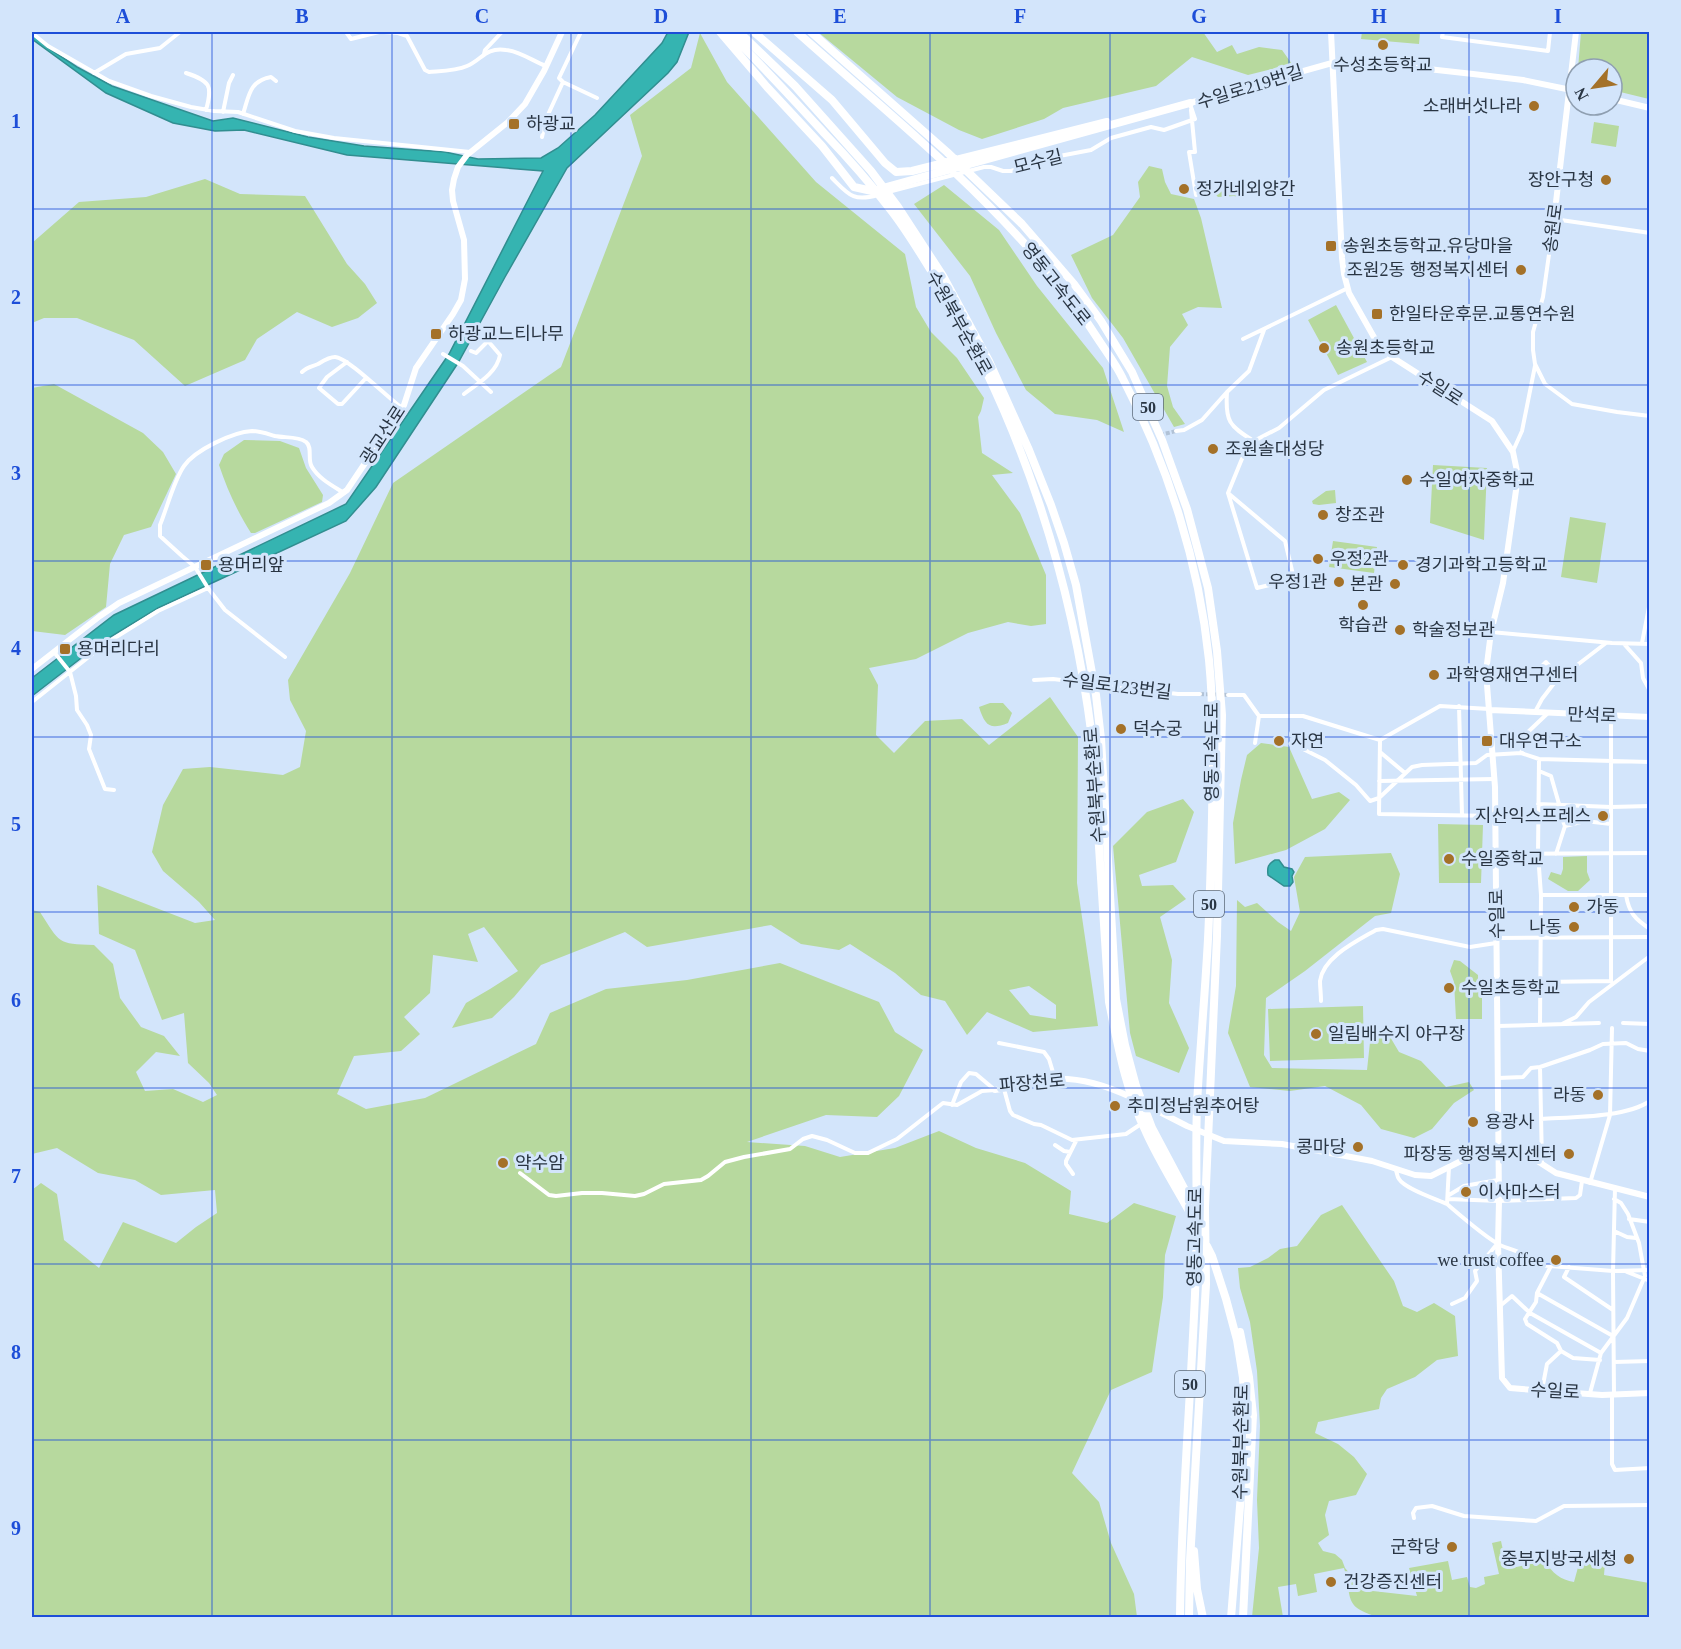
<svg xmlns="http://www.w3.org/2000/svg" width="1681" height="1649" font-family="'Times New Roman','Noto Sans KR',serif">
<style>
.green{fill:#b7d99e;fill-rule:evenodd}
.water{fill:#35b4b1;stroke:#318e90;stroke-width:1.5}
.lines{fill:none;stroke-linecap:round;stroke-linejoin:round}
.street-tunnel{stroke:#b1c2d6;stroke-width:4;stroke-dasharray:4 2;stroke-linecap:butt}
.street{stroke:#fff;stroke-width:4}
.secondary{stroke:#fff;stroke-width:6}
.highway{stroke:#fff;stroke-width:8}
.grid{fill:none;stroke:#1d4ed8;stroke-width:1.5;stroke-opacity:0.55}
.poi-dot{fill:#a47128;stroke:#d3e5fb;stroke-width:2}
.labels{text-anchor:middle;stroke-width:6;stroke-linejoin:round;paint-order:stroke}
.shield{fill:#d3e5fb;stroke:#5c6a7a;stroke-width:1.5}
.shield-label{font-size:16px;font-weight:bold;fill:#293543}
.poi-label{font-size:18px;fill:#293543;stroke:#d3e5fb;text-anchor:start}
.street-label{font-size:18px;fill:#293543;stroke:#d3e5fb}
.neatline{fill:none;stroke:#1d4ed8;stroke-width:2}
.grid-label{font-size:20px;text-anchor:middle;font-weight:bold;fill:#1d4ed8}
</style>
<rect width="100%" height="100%" fill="#d3e5fb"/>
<!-- green -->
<path class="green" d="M818 32H1203L1217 52 1232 45 1237 54 1259 47 1282 50 1292 64 1248 75 1192 57 1156 86 1063 108 1044 119 982 139 959 130 897 97Z
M1362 32H1420L1419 44 1361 39Z
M1581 32H1649V99L1612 90V69H1578Z
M700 33 727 82 816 182 905 254 916 307 931 332 957 358 984 398 981 411 978 417 982 453 1013 473 992 475 1020 513 1046 575V624L1031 626 1008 622 968 633 916 659 869 668 878 685 876 735 894 753 925 721 962 719 989 745 1050 697 1078 737 1077 883 1098 1026 1033 1032 987 1012 967 1035 945 1001 921 995 895 973 850 944 839 950 801 944 771 925 647 947 625 932 541 965 514 997 492 1018 452 1028 466 1003 490 989 518 971 484 927 468 934 478 962 433 955 430 993 404 1017 420 1034 401 1051 354 1056 337 1094 366 1109 425 1098 536 1044 550 1013 606 989 687 980 780 963 879 1002 895 1032 923 1050 899 1096 877 1117 826 1115 747 1142 805 1146 840 1157 895 1148 939 1131 976 1148 1025 1163 1071 1191 1069 1214 1107 1223 1134 1203 1176 1216 1165 1255 1163 1297 1152 1372 1111 1390 1072 1473 1099 1502 1111 1543 1134 1594 1137 1617H32V1190L41 1183 57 1194 64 1240 99 1268 123 1222 176 1243 196 1227 217 1213 215 1190 161 1195 135 1180 98 1173 57 1148 32 1154V910L40 912C60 943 57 944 94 945L113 964 120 998 141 1027 164 1036 180 1056 156 1052 136 1072 145 1091 173 1089 203 1102 217 1095 209 1083 188 1063 184 1013 162 1020 135 950 99 934 97 885 195 923 215 920 199 902 163 871 152 852 163 805 183 769 210 767 283 775 300 767 306 731 290 700 288 680 350 573 393 483 561 367 642 156 630 115 691 68ZM1029 986 1056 1005V1019L1030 1015 1009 990Z
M1594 122 1619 126 1616 147 1591 143Z
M1149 166 1162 169 1165 182 1171 194 1194 199 1201 218 1222 308 1198 307 1182 314 1188 325 1170 347 1167 386 1173 407 1185 424 1174 427 1123 338 1092 298 1071 255 1113 235 1140 197 1138 182Z
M205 179 240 194 305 196 347 264 365 284 377 303 358 318 332 327 297 312 257 339 245 360 185 386 134 340 77 318H44L32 323V243L79 202 146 197Z
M944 185 999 230 1037 286 1103 368 1124 432 1097 420 1055 414 1026 390 996 333 970 276 914 204Z
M1243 186 1244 199 1234 196 1218 197 1216 195V190L1219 187Z
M1336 305 1367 362 1338 375 1308 320Z
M54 384 143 433 163 452 176 474 151 527 124 535 110 564 106 607 65 635 32 631V388Z
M244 440 280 441 299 448 306 468 323 495 322 502 255 533H251C237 511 227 489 219 465L224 454Z
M1433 465 1487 468 1484 540 1430 523Z
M1335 490 1336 503 1319 505 1313 504 1312 501 1326 491Z
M1570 517 1606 523 1597 583 1561 577Z
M1333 541 1377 547 1374 573 1329 567Z
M990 703H1003L1012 713 1008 723C990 730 985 726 979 707Z
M1261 743 1289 747 1312 799 1339 792 1350 800 1325 829 1286 850 1235 864 1233 823 1241 780 1247 755Z
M1183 799 1194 812 1176 862 1139 875 1142 886 1173 885 1186 899 1160 917 1172 960 1169 1003 1189 1048 1179 1073 1136 1056 1130 1033 1113 846 1147 812Z
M1438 824 1483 825 1481 883H1439Z
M1391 853 1400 874 1391 913 1375 916 1305 971 1266 998 1264 1055 1272 1068 1367 1070 1370 1042 1386 1030 1399 1052 1421 1061 1446 1087 1469 1082 1474 1090 1454 1103 1432 1129 1414 1138 1381 1129 1361 1105 1325 1086 1290 1091 1250 1087 1228 1033 1236 986 1237 900 1245 907 1257 903 1278 922 1291 931 1300 912 1294 877 1305 857Z
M1587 856V872L1590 880 1578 891H1568L1548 879 1551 872 1561 875 1563 869V857Z
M1454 960 1460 961 1478 975V988L1482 993V1019H1456L1454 982 1450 971Z
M1363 1006 1364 1058 1270 1061 1268 1009Z
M1342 1205 1394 1281 1403 1306 1417 1312 1434 1303 1455 1316 1458 1356 1437 1360 1415 1377 1387 1389 1381 1398 1379 1409 1318 1422 1315 1433 1338 1444 1354 1457 1367 1474 1356 1495 1329 1501 1325 1515 1329 1535 1318 1543 1323 1551 1335 1554 1342 1560 1345 1568 1364 1590 1417 1596 1409 1568 1448 1561 1452 1580 1467 1577 1470 1587 1476 1588 1485 1584 1484 1577 1499 1574 1492 1543 1501 1541 1507 1569 1545 1561C1552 1573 1561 1580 1574 1582L1580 1560 1605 1563 1604 1575 1649 1583V1617H1379C1342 1607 1353 1598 1344 1568L1314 1574 1317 1592 1298 1596 1296 1584 1278 1587 1283 1617H1252L1259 1548 1257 1500 1260 1426 1257 1371 1250 1322 1240 1288 1238 1268 1250 1267 1268 1258 1280 1249 1297 1246 1321 1215Z"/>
<!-- water -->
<path class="water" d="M668 32H689L677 62 668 73 567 168 505 277 458 363 376 487 346 521 158 608 102 642 32 696V678L114 615 346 504 449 354 543 171 347 155 244 130 215 131 173 123 106 93 32 39V34L48 48 77 67 112 86 213 121 233 118 308 137 364 146 445 152 478 159 541 158 558 148 595 115 662 43Z
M1275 860H1279L1284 867 1292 869 1294 872 1292 876 1293 882 1290 886H1284L1268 875C1267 867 1268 864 1275 860Z"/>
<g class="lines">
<!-- street-tunnel -->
<path class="street-tunnel" d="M1160 435 1176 431
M1200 694 1228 695"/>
<!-- street -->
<path class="street" d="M346 32 351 39 379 32
M384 32 398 33 407 36 425 70 429 72C441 71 456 71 467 66 482 60 485 47 506 50 519 51 533 61 546 66
M581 32 559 78 563 82 597 98
M1443 32 1442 37 1548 51 1550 32
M32 33 48 46 109 81 151 96 191 107 214 111 238 112 295 131 334 138 470 152
M484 54 485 50 502 32
M94 73 126 54 160 48 180 32
M186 73C210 81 213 85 206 110
M1191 110 1195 152H1189L1196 195
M223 112 229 83 233 75
M243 114C249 96 249 81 271 77L276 81
M542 137 546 119 563 82
M832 178C849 195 853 202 878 195
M888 192 984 167H991L1003 171H1011L1049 158 1091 150 1111 138 1151 127 1164 130 1195 119 1190 104
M1650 233 1554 219 1543 297 1533 332V350L1535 364 1545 384 1572 404 1617 412 1650 416
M1243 339 1348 288
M443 354 463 366 491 392
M347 362 327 377 319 388 338 404H342L366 378
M302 372C307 367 311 367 318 364 323 361 329 357 335 357 347 357 388 398 402 408
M1227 392C1225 421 1229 426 1254 441
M464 394C477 384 497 373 500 355L488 341 476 353 471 351
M1176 431 1184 430 1202 420 1227 392 1249 371 1264 330
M1513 451 1522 431 1535 366
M1228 493 1285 541 1294 579 1257 588 1228 493 1248 444 1279 428 1324 390 1392 357
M208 588 225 610 285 657
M1491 632 1612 643 1650 644
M1642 643 1650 602
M1624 644 1641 663 1643 678 1650 691
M54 652 70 672 76 696 77 710 87 725 91 735 89 749 105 789 114 790
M1487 679C1497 680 1505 674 1515 671 1523 669 1531 671 1539 669L1546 662 1561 678
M1034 680 1053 679 1178 694H1200
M1228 695H1244L1259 716H1303L1380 740 1440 706 1489 709
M32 702 105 644 158 611 208 588 195 567 182 556 160 536V525C167 508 174 480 184 466 195 450 233 432 252 431 260 431 268 434 275 436 284 438 298 436 306 442 313 447 307 460 312 467 319 479 333 486 344 493
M1459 706 1462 815
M1535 712 1542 699 1555 682 1606 643
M1380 740 1379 814 1496 816
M1255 743 1259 716
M1303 749 1325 760 1356 785 1370 801 1379 798 1412 767 1422 765 1476 763 1487 755 1521 753 1539 759 1650 762
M1380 752 1405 773
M1521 753 1529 731 1548 713
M1539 759 1538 854 1541 895 1540 1025
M1539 771 1551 776 1559 804V812L1565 826 1556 854
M1379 781 1494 779
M1538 804 1611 807 1650 806
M1565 826 1585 821 1611 824
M1496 854 1650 853
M1541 895H1650
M1626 895C1629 913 1635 919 1650 929
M1497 938 1650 937
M1541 982 1611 981V715
M1321 1001C1321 994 1320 987 1320 981 1323 957 1357 941 1376 930L1383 929 1470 947 1496 943
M1623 1023 1650 1024
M1562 1024 1576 1017 1589 1002 1650 956
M1498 1026 1599 1023
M999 1043 1044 1052 1049 1059 1055 1079
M1540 1067 1542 1164
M1498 1078 1523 1077 1531 1068 1540 1067 1590 1050 1603 1044 1626 1043 1638 1049 1650 1051
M1004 1089 1010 1111 1013 1115 1034 1124 1041 1125 1072 1140 1126 1134 1141 1124
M952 1105 961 1082 969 1073 976 1074 995 1090
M1541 1119C1571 1117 1625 1118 1650 1101
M1055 1145 1064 1151 1070 1152
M1449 1167 1447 1204C1461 1216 1485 1237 1500 1245 1513 1251 1529 1253 1537 1265
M1396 1170C1397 1173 1397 1177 1399 1179 1405 1189 1436 1199 1447 1204
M520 1173 549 1195 556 1196 582 1193H602L635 1196 644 1194 664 1184 701 1180 708 1176 725 1162 744 1157 790 1149 803 1139 812 1136 827 1140 855 1153H868L897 1139 943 1103 957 1105 982 1091 995 1090
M1073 1174 1066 1164V1161L1076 1141
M1590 1183 1610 1115 1612 1028
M1449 1195 1464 1186 1498 1180
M1448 1199 1499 1201 1576 1198 1580 1195 1582 1181
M1629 1219 1650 1222
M1614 1231 1627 1237 1636 1238
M1499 1262 1613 1271 1650 1270
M1551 1266 1537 1293 1536 1302 1525 1319 1527 1324 1557 1343 1561 1351 1573 1358 1600 1360
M1569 1267 1564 1277 1613 1310
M1627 1272 1650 1281
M1537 1293 1613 1336
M1452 1304 1465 1298 1477 1281 1475 1271 1497 1244
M1500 1306 1512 1296 1530 1313 1601 1353
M1614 1362 1650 1361
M1542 1390 1547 1364 1561 1351
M1590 1393 1601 1353 1627 1318 1645 1276 1639 1243 1628 1214 1621 1203 1614 1199
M1612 1394V1464L1615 1470 1650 1468
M1614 1395 1613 1271 1615 1188
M1414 1518 1413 1513 1416 1508 1432 1506 1464 1516 1536 1521 1564 1506 1650 1505"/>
<!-- secondary -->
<path class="secondary" d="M1331 32 1342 258 1344 274 1349 293 1375 339 1392 357 1492 421 1513 452 1518 476 1503 583 1491 632 1486 672 1495 787 1499 1201 1498 1244 1502 1378 1510 1388 1522 1389 1602 1395 1650 1393
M1612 99 1650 108
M1190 103 1332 63H1374L1473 74 1523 80 1576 91
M1554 219 1576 32
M32 669 100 616 119 603 329 503 347 490 404 405 416 368 453 314 461 300 465 279 464 240 453 201 452 190 454 179 458 167 467 155 508 122 525 104 544 71 562 32
M1490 710 1650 717
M995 1090C1014 1087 1033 1081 1051 1079 1081 1077 1107 1086 1133 1098
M1142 1103 1187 1126 1224 1141 1282 1144 1372 1161 1415 1175 1431 1176 1483 1150 1498 1147 1512 1148 1528 1155 1556 1173 1650 1197"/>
<!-- highway -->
<path class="highway" d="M720 32 767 87 822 146 854 187 872 191 1190 103
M728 32C762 65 793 99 825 134 848 158 870 183 890 209 909 233 924 260 940 285 1022 423 1072 579 1092 738L1109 1002C1118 1046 1126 1092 1146 1132 1160 1163 1179 1192 1195 1222
M739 32 795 86 871 171 898 207 943 276 989 361 1029 450 1051 505 1064 543 1076 585 1096 695 1101 739 1116 999 1125 1045 1136 1086 1152 1128 1195 1209
M754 32 832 100 885 163 896 172 912 171 1107 122
M797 32C902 126 1024 221 1100 342 1108 354 1117 366 1123 379 1168 465 1199 563 1209 660 1214 712 1213 765 1212 817 1211 858 1210 898 1208 939 1205 994 1200 1049 1197 1104 1195 1159 1198 1214 1196 1269 1192 1386 1181 1501 1180 1618
M811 32 947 152 1022 224 1074 284 1101 321 1132 372 1162 440 1187 509 1208 588 1217 651 1222 715 1217 936 1205 1208 1206 1284 1190 1561 1189 1618
M1207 1246 1212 1256 1226 1299 1237 1340 1243 1378 1245 1414 1241 1494 1231 1618
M1240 1332 1249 1377 1253 1415 1243 1618
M1194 1551 1197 1589 1203 1618"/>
</g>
<!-- grid -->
<path class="grid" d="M212 32V1618M392 32V1618M571 32V1618M751 32V1618M930 32V1618M1110 32V1618M1289 32V1618M1469 32V1618M32 209H1650M32 385H1650M32 561H1650M32 737H1650M32 912H1650M32 1088H1650M32 1264H1650M32 1440H1650"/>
<!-- markers -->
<g class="poi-dot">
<circle cx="1383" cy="45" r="6"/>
<circle cx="1534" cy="106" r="6"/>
<rect x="508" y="118" width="12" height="12" rx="3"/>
<circle cx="1606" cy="180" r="6"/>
<circle cx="1184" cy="189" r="6"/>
<rect x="1325" y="240" width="12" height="12" rx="3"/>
<circle cx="1521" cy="270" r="6"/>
<rect x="1371" y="308" width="12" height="12" rx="3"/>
<rect x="430" y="328" width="12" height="12" rx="3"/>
<circle cx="1324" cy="348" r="6"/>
<circle cx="1213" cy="449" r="6"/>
<circle cx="1407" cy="480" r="6"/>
<circle cx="1323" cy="515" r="6"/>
<circle cx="1318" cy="559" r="6"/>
<rect x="200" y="559" width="12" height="12" rx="3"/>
<circle cx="1403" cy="565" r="6"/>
<circle cx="1339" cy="582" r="6"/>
<circle cx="1395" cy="584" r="6"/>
<circle cx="1363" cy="605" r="6"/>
<circle cx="1400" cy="630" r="6"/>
<rect x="59" y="643" width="12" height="12" rx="3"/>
<circle cx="1434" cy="675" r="6"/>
<circle cx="1121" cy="729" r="6"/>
<circle cx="1279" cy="741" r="6"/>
<rect x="1481" y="735" width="12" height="12" rx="3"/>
<circle cx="1603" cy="816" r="6"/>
<circle cx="1449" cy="859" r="6"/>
<circle cx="1574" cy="907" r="6"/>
<circle cx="1574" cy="927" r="6"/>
<circle cx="1449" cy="988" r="6"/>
<circle cx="1316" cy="1034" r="6"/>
<circle cx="1598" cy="1095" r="6"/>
<circle cx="1115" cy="1106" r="6"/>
<circle cx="1473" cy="1122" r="6"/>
<circle cx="1358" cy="1147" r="6"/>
<circle cx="1569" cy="1154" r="6"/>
<circle cx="503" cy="1163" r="6"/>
<circle cx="1466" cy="1192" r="6"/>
<circle cx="1556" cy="1260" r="6"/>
<circle cx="1452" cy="1547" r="6"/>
<circle cx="1629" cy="1559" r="6"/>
<circle cx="1331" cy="1582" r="6"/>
</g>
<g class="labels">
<!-- shield labels -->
<g class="shield">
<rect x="1133" y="394" width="30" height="26" rx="4.5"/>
<rect x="1194" y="891" width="30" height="26" rx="4.5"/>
<rect x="1175" y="1371" width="30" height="26" rx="4.5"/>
</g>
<g class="shield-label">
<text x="1148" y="413">50</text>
<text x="1209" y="910">50</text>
<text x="1190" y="1390">50</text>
</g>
<!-- poi labels -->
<g class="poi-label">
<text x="1383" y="71" text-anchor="middle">수성초등학교</text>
<text x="1522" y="112" text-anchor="end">소래버섯나라</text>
<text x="526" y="130">하광교</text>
<text x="1594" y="186" text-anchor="end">장안구청</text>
<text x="1196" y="195">정가네외양간</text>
<text x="1343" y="252">송원초등학교.유당마을</text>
<text x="1509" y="276" text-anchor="end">조원2동 행정복지센터</text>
<text x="1389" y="320">한일타운후문.교통연수원</text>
<text x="448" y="340">하광교느티나무</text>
<text x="1336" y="354">송원초등학교</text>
<text x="1225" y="455">조원솔대성당</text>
<text x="1419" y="486">수일여자중학교</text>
<text x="1335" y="521">창조관</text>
<text x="1330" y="565">우정2관</text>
<text x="218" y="571">용머리앞</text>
<text x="1415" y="571">경기과학고등학교</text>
<text x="1327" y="588" text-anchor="end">우정1관</text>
<text x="1383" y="590" text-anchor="end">본관</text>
<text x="1363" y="631" text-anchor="middle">학습관</text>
<text x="1412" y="636">학술정보관</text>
<text x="77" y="655">용머리다리</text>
<text x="1446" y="681">과학영재연구센터</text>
<text x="1133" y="735">덕수궁</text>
<text x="1291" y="747">자연</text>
<text x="1499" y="747">대우연구소</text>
<text x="1591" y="822" text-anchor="end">지산익스프레스</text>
<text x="1461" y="865">수일중학교</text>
<text x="1586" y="913">가동</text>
<text x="1562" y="933" text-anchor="end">나동</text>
<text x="1461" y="994">수일초등학교</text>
<text x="1328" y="1040">일림배수지 야구장</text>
<text x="1586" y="1101" text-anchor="end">라동</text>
<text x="1127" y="1112">추미정남원추어탕</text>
<text x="1485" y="1128">용광사</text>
<text x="1346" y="1153" text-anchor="end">콩마당</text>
<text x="1557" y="1160" text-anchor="end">파장동 행정복지센터</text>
<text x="515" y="1169">약수암</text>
<text x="1478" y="1198">이사마스터</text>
<text x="1544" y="1266" text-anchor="end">we trust coffee</text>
<text x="1440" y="1553" text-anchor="end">군학당</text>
<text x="1617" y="1565" text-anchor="end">중부지방국세청</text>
<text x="1343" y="1588">건강증진센터</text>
</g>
<!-- street labels -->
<g class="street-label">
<text transform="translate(1250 87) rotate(-17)" y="6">수일로219번길</text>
<text transform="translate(1038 162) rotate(-14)" y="6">모수길</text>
<text transform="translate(1553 228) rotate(-82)" y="6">송원로</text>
<text transform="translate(1056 284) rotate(52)" y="6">영동고속도로</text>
<text transform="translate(959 323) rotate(61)" y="6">수원북부순환로</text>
<text transform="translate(1440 388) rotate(33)" y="6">수일로</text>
<text transform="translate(383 435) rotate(-57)" y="6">광교산로</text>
<text transform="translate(1117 686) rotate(7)" y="6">수일로123번길</text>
<text transform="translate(1592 715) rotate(2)" y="6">만석로</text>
<text transform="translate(1212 752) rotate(-90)" y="6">영동고속도로</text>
<text transform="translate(1095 785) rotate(-94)" y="6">수원북부순환로</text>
<text transform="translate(1497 914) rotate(-91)" y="6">수일로</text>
<text transform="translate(1032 1083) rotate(-5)" y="6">파장천로</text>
<text transform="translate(1195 1237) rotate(-89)" y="6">영동고속도로</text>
<text transform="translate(1555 1391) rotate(3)" y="6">수일로</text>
<text transform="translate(1241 1442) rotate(-89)" y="6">수원북부순환로</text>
</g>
</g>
<!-- border -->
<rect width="1681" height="1649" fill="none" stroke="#d3e5fb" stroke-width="66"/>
<!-- north arrow -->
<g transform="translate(1594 87) rotate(241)"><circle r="28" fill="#d3e5fb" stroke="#8f9fb1" stroke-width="1.5"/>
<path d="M0-4.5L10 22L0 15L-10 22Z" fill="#a47128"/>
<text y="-9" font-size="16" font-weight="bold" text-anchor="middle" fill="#293543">N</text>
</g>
<rect x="33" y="33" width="1615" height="1583" class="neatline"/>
<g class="grid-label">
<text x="123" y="23">A</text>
<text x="302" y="23">B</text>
<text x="482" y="23">C</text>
<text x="661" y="23">D</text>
<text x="840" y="23">E</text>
<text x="1020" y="23">F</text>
<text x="1199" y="23">G</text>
<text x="1379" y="23">H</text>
<text x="1558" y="23">I</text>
<text x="16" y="128">1</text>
<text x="16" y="304">2</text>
<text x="16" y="480">3</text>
<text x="16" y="655">4</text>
<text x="16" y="831">5</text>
<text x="16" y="1007">6</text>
<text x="16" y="1183">7</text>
<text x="16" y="1359">8</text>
<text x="16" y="1535">9</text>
</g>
</svg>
